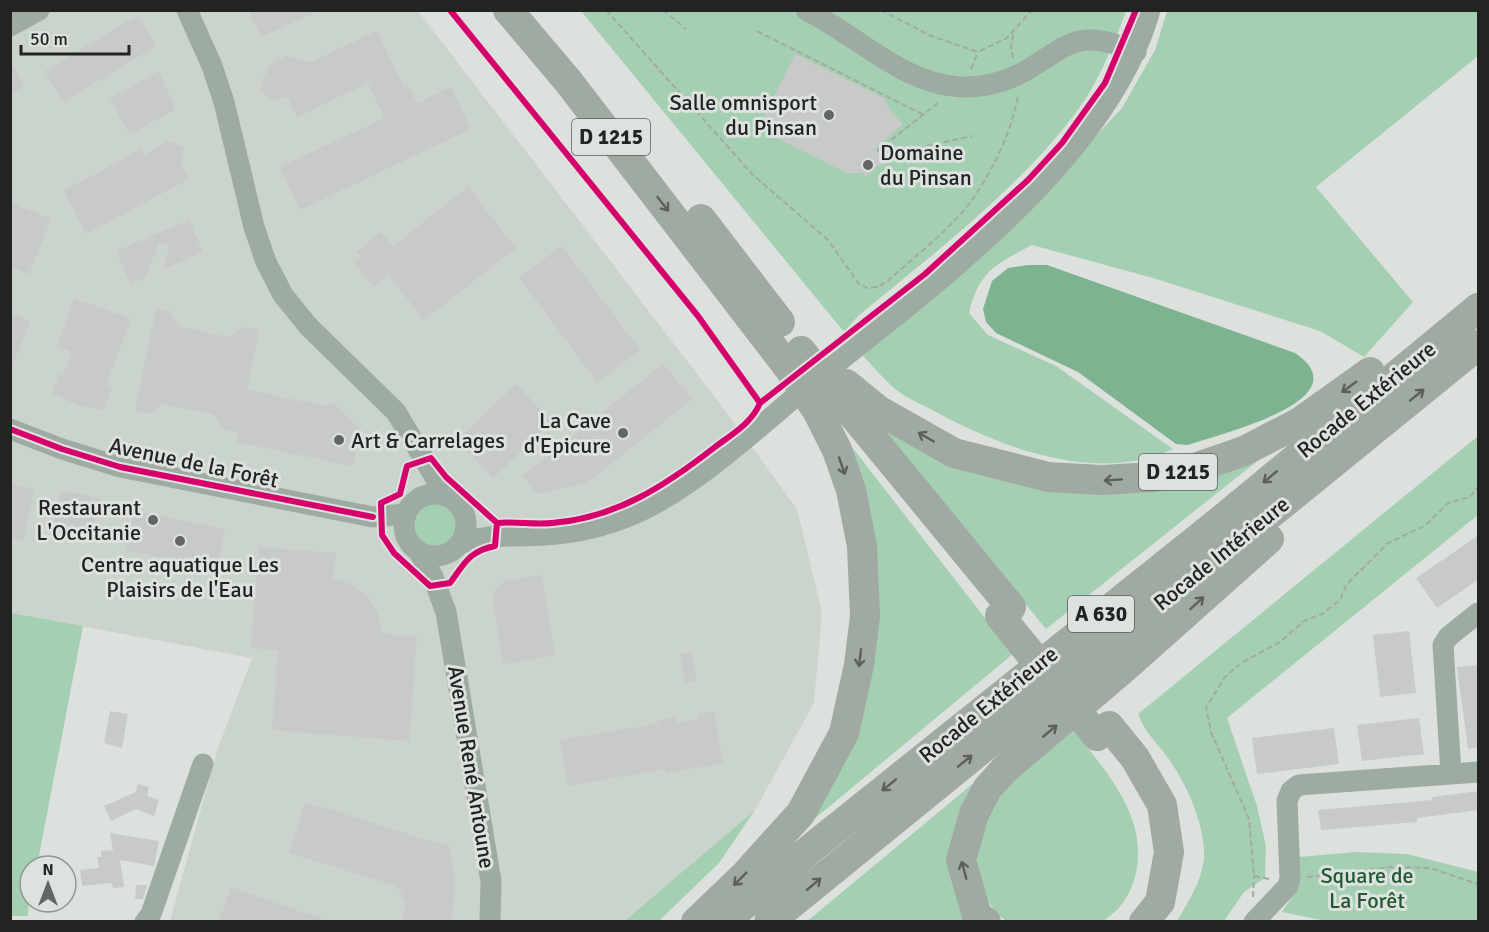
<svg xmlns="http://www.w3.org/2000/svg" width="1489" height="932" font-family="Signika,sans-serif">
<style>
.built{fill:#cad3cc}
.green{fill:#a5cfb2}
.water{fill:#7eb38f}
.building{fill:#c7cac8}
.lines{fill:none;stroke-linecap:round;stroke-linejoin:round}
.path{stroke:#a2aaa4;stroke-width:2;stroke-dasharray:6 3;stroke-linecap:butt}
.minor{stroke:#9eaba2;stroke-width:21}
.highway{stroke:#a1aaa2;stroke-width:30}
.highway-bridge{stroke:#a1aaa2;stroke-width:30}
.cycleway-casing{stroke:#dce2dd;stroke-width:10}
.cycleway{stroke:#d6006c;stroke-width:6}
.oneway{stroke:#5b605c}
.poi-dot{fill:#636664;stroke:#dce2dd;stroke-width:2}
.labels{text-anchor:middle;stroke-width:6;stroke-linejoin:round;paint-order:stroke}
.shield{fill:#dce2dd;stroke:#5a5d5a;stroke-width:1.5}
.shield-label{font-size:21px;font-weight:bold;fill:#222422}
.poi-label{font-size:22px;fill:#222422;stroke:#dce2dd;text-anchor:end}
.street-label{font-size:22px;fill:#222422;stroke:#dce2dd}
.park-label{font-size:22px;fill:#225835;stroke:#dce2dd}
</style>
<rect width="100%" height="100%" fill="#dde1de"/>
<!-- built -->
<path class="built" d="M11 10 418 11 724 409 797 509 822 612 814 703 755 810 625 922 170 921 218 748 252 658 11 613Z"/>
<!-- green -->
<path class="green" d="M581 11H1126C1115 41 1103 71 1086 98 1034 177 931 256 858 316L844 332Z
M1167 11H1478V56L1316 187 1413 302 1364 357 1320 331 1153 278 1032 245C996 264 979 271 969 313L988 335 1056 366 1173 449C1098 484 1004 449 936 412 924 405 910 400 899 392 886 382 875 368 863 356L991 248 1122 108 1155 50Z
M873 418 1039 485 1270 451 1046 629Z
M841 433 1013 654 807 825 865 700Z
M1478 436V515L1227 718 1257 806 1266 846 1265 878 1244 892 1224 921H1177C1188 902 1202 881 1204 858 1206 830 1189 790 1174 767 1163 748 1146 736 1138 714Z
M412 525a22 22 0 1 1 44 0a22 22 0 1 1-44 0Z
M11 613 83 626 37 866H30L28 916H11Z
M1073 729C1107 773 1150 818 1135 877 1130 896 1119 911 1103 921H1006C992 912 985 896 980 880 962 815 1028 765 1073 729Z
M1005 757 973 795 972 921 806 922Z
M755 810 719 863 659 921H625Z
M1356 852 1407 854 1478 872V921L1330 922 1282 912 1299 887V857Z"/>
<!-- water -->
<path class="water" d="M1028 265H1047L1295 353C1365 400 1216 435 1188 445L1176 444 1078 372 996 333 986 322 983 309 992 281 1008 268Z"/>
<!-- building -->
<path class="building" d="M248 10H320L261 37Z
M133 18 140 19 156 46 63 102 45 71Z
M377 31 403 86 407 84 417 103 451 87 471 129 300 210 280 167 385 118 368 83 297 117 287 96 274 101 260 90 264 84 261 82 272 63 287 56 311 62Z
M795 54 884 98 892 113 903 124 875 149 888 163 876 167 866 177 863 173H847L758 129Z
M10 59 24 87 10 93Z
M159 71 175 109 130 135 110 99Z
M168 141 184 147 181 164 189 179 86 234 64 191 141 149 144 155Z
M468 187 516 248 424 320 388 275 374 287 354 262 361 257 356 252 381 232 393 246Z
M10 203 51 219 29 274 10 266Z
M189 220 203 252 164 269 169 245 159 242 146 277 131 284 116 251Z
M562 246 640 350 597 382 519 277Z
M74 298 131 319 106 386 112 388 103 412 83 404 82 407 52 393 59 374 63 376 72 352 57 346Z
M156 308 170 311 180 327 229 337 244 327 259 330 247 390 325 406 334 403 360 429 353 466 236 442 238 432 223 429 213 414 164 404 149 414 135 411Z
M10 313 30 321 11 369H10Z
M663 364 692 399 587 483 537 494 523 476Z
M516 384 552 422 493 478 457 440Z
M10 483 34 489 23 540 10 537Z
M61 490 100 498 92 534 53 525Z
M134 511 225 529 218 569 126 550Z
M1479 535V579L1437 608 1416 578Z
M259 547 336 553 333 578 351 584 368 597 378 614 382 634 417 637 409 741 272 730 278 650 251 648Z
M542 575 555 655 503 664 493 601 494 591 505 581Z
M1409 631 1416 693 1380 697 1373 635Z
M692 652 697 682 685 683 680 654Z
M1479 665V747L1468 749 1457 667Z
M110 711 128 714 122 748 104 743Z
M714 711 723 763 666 773 665 769 568 786 560 740 657 724V721L676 717 677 723 698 719V714Z
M1419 718 1424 754 1362 761 1357 725Z
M1334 728 1339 764 1257 774 1252 738Z
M138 784 149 787 147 796 159 800 154 816 136 809 111 821 104 806 136 792Z
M1479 791V810L1417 818V822L1321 830 1318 810 1432 800V797Z
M305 802 450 847 455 881 452 921H402L406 902 397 886 289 853Z
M110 833 159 841 154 866 120 860 124 887 113 888 112 883 82 886 80 870 99 868 97 857H101V851L113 850Z
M136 885H147L143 899H135Z
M231 887 324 920V921H219Z"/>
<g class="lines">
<!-- path -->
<path class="path" d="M606 10 752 174 828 240 859 284 868 288 878 287 889 280C913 258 950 229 969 204 991 174 1012 132 1018 95
M663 10 686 29
M881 10 931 36 978 52 1007 38 1032 10
M757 31 924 115
M1013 58 1011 46 1014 31
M971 69 978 52
M877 151 938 103
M882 156 972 136
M1307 877 1391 867 1430 868 1478 884
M1269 879 1254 876 1249 819 1211 732 1206 708 1224 678 1241 663 1280 642 1304 621 1322 614 1340 600 1346 585 1388 543 1426 525 1448 503 1470 497 1478 487
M1253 897 1254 876"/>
<!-- minor -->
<path class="minor" d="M187 10 212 66 224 102 254 227 266 262 283 295 309 327 396 412 446 496
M806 10C857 35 902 84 961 87 989 88 1015 79 1038 63 1053 54 1069 41 1087 40 1104 39 1121 46 1136 52
M10 26 39 10
M10 429 62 449 120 467 373 517 405 514
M404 525a31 31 0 1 1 62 0a31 31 0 1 1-62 0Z
M459 544C489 533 515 537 545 535 575 533 606 526 634 514 694 488 756 429 807 387 925 291 1108 162 1150 10
M419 552 433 577 446 612 491 881 490 922
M1451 774 1443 645 1448 637 1478 613
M145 922 151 914 203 764
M1254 922 1288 886 1290 878 1287 801 1291 791 1299 785 1478 772"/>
<!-- highway -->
<path class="highway" d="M508 10 568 81 788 367
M701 219 780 322
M846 384 878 410 954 453 1048 477 1102 480 1153 477 1195 468 1244 451 1300 422 1370 372
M835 393 1011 607
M1109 726 1135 758 1162 805 1169 852 1160 902 1144 922
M696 922 745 875 801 813 844 733 859 665 865 616 862 546 851 490 837 450 818 412
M724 922 814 846 1215 525 1478 308
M769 922 1478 345
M986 922 977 916 961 860 974 814 987 789 1005 769 1123 669 1269 539"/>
<!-- highway-bridge -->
<path class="highway-bridge" d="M801 351 835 393
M788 367 818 412
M1000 616 1097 736"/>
<!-- cycleway casing -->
<g class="cycleway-casing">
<path id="cycleway" d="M450 10 698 316 760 403
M10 429 62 449 120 467 373 517
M497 523 495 546C469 551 464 564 450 583L430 586 394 553 382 535 381 503 400 494 407 466 431 458 446 477 497 523C515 521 534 525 552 523 616 518 665 486 715 447 731 435 752 423 760 403L925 274 1028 180 1062 143 1105 83 1136 10"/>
</g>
<!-- cycleway -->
<use href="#cycleway" class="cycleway"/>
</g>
<!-- one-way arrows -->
<defs><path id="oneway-shaft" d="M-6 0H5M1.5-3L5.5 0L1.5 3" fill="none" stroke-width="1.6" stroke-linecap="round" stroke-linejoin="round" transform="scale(1.5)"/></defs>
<g class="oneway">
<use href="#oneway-shaft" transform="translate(663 204) rotate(52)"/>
<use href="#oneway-shaft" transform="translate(1349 387) rotate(144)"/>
<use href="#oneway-shaft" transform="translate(1417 395) rotate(-39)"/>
<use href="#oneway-shaft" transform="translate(926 437) rotate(-150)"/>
<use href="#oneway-shaft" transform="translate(842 466) rotate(71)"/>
<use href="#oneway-shaft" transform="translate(1270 477) rotate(140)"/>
<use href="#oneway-shaft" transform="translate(1113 480) rotate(176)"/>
<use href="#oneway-shaft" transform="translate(1197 603) rotate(-42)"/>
<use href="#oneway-shaft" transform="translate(860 658) rotate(97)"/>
<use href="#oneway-shaft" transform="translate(1050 731) rotate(-40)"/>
<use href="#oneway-shaft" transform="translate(965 761) rotate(-39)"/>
<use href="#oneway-shaft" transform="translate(889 785) rotate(141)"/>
<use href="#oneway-shaft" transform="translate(964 870) rotate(-105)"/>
<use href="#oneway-shaft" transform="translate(740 879) rotate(135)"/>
<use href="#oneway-shaft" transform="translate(814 884) rotate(-40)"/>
</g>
<!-- markers -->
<g class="poi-dot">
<circle cx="829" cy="115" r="6"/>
<circle cx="868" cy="165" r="6"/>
<circle cx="623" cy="433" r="6"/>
<circle cx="339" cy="440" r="6"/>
<circle cx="153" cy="520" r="6"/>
<circle cx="180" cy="541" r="6"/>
</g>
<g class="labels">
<!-- shield labels -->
<g class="shield">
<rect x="572" y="119" width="78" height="36" rx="4.5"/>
<rect x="1139" y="454" width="78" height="36" rx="4.5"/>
<rect x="1068" y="596" width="66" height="36" rx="4.5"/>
</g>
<g class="shield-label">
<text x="611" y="144">D 1215</text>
<text x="1178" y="479">D 1215</text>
<text x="1101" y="621">A 630</text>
</g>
<!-- poi labels -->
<g class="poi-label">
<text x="817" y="110">Salle omnisport<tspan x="817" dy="25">du Pinsan</tspan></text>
<text x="880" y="160" text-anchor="start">Domaine<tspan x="880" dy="25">du Pinsan</tspan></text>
<text x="611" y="428">La Cave<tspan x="611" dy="25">d'Epicure</tspan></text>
<text x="351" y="448" text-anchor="start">Art &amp; Carrelages</text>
<text x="141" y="515">Restaurant<tspan x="141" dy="25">L'Occitanie</tspan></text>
<text x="180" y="572" text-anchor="middle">Centre aquatique Les<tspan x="180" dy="25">Plaisirs de l'Eau</tspan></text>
</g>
<!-- street labels -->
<g class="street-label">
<text transform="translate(1366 399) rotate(-39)" y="8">Rocade Extérieure</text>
<text transform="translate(194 462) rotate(12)" y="8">Avenue de la Forêt</text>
<text transform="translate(1221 553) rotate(-39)" y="8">Rocade Intérieure</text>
<text transform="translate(988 704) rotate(-39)" y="8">Rocade Extérieure</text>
<text transform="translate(472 767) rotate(81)" y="8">Avenue René Antoune</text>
</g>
<!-- park labels -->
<g class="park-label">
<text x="1367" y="883">Square de<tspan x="1367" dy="25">La Forêt</tspan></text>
</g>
</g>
<!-- border -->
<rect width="1489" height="932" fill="none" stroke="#222422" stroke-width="24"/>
<!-- north arrow -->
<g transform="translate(48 884)"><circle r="28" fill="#dce2dd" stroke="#929692" stroke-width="1.5"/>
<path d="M0-4.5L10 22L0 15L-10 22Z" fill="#636664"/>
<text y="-9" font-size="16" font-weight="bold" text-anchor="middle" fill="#222422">N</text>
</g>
<!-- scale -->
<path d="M21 45v9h108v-9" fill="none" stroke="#222422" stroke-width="3"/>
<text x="30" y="45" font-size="18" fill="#222422" stroke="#dce2dd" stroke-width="4.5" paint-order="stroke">50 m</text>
</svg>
